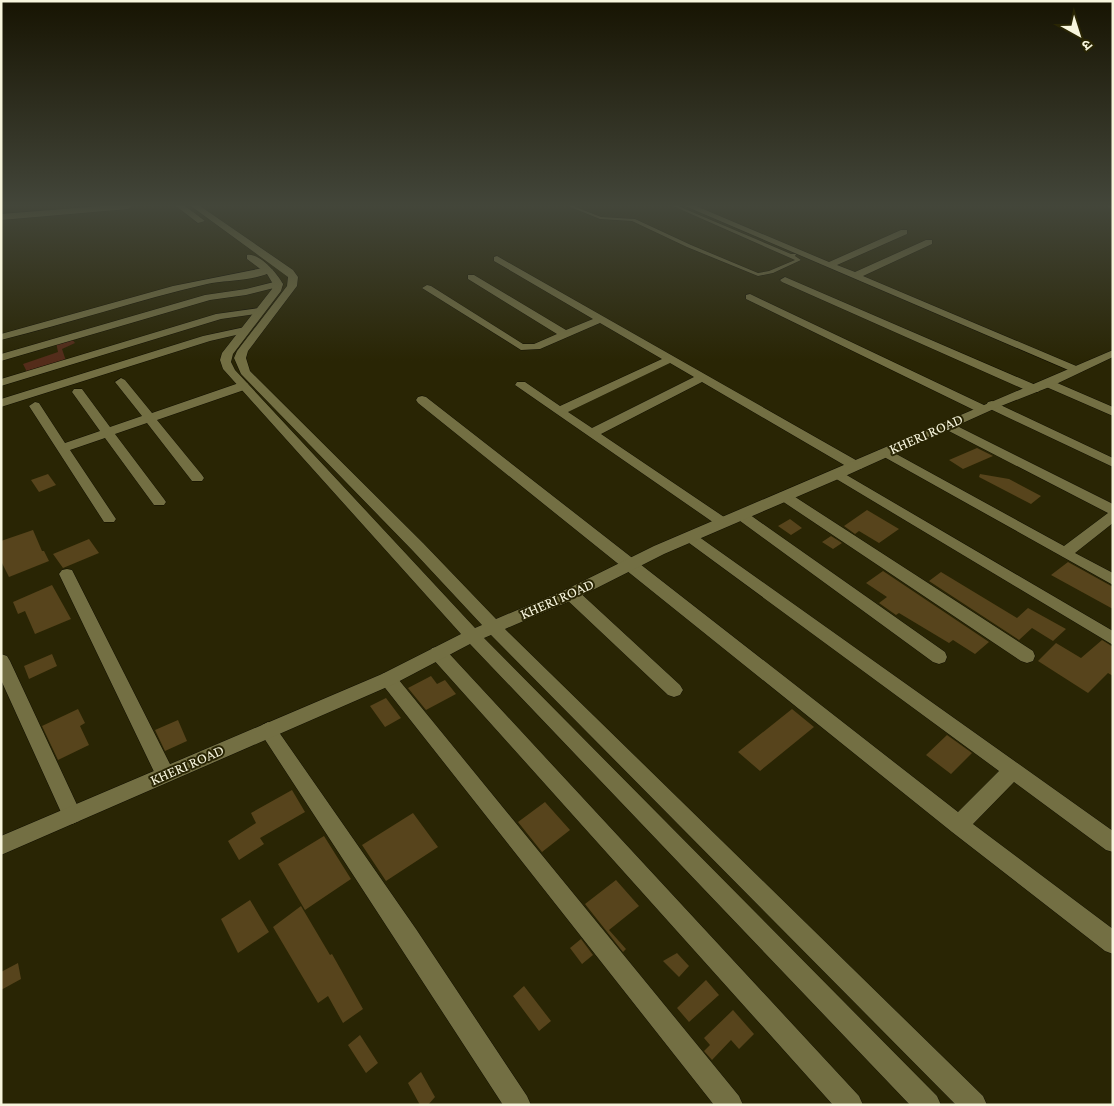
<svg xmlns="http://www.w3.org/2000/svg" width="1114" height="1106" font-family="'Crimson Pro','Noto Sans Devanagari',serif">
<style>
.green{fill:#542c1a}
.building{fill:#57441c}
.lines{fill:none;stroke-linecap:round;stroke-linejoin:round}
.service-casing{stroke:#100e00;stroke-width:1}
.minor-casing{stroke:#100e00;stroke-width:1}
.tertiary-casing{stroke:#100e00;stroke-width:1}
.service{fill:#736f43;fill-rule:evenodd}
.minor{fill:#736f43;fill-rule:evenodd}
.tertiary{fill:#736f43;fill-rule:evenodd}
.labels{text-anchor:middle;stroke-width:4;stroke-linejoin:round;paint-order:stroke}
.street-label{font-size:15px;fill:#f7f5dd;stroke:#292504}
</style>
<rect width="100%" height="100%" fill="#292504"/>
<!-- green -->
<path class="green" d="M60 337 72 339 75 343 62 349 66 361 27 372 23 364 58 352 56 342 39 346 38 343Z"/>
<!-- building -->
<path class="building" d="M977 448 993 456 963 469 949 460Z
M48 474 56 485 39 492 31 480Z
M980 474 1009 479 1041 496 1031 504 979 477Z
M867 510 899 529 879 543 859 531 855 534 844 526Z
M790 519 802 528 791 535 778 526Z
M33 530 42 551H44L49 561 9 577 1 561V541Z
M831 536 842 543 833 549 822 542Z
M89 539 99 553 63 568 53 554Z
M1068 562 1113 587V609L1051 575Z
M883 571 989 642 975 654 953 640 949 643 899 613 896 615 879 603 887 597 866 583Z
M941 572 1017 618 1028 608 1066 629 1053 641 1032 628 1019 640 929 581Z
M52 585 71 619 35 634 25 611 18 614 13 602Z
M1102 640 1113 647V676L1108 673 1088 693 1038 661 1056 643 1081 658Z
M52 654 57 666 29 679 24 666Z
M431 676 437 684 445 680 456 694 426 710 408 688Z
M386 698 401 718 385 727 370 706Z
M78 709 85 723 80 726 89 745 58 760 42 726Z
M792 709 814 727 760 771 738 752Z
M178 720 187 741 165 751 155 730Z
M947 735 972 753 951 774 926 755Z
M292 790 305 812 260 838 264 844 239 860 228 841 256 823 251 813Z
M545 802 570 830 542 852 518 822Z
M413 813 438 847 386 881 362 845Z
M324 836 351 879 305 910 278 864Z
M616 880 639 906 609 930 626 949 623 952 585 904Z
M250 900 269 932 238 953 221 919Z
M301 906 330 955 332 954 363 1009 343 1023 328 996 318 1003 273 927Z
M581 939 593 955 582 964 570 948Z
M677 953 689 966 679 977 663 961Z
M18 963 21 979 1 990V972Z
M706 980 719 995 689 1022 677 1008Z
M524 986 551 1021 539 1031 513 996Z
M733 1010 754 1034 739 1049 731 1040 712 1060 704 1051 710 1045 704 1038Z
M360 1035 378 1063 366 1073 348 1045Z
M421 1072 435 1097 428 1105H420L408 1083Z"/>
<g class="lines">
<!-- service casing -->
<g class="service-casing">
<path id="service" d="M568 206H573L601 217 635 219 691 245 758 273 769 271 795 260 673 206H678L791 254H796L795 256 801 260 773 273 758 276 687 247 632 221 600 219Z"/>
</g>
<!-- minor casing -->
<g class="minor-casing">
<path id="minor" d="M102 206H132L128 209 1 220V214Z
M685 206H696L829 262 901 230H907V234L837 265 855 272 926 240H932V244L863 276 1081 368 1083 370 1081 372H1073Z
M1108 206H1113V209L1109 208Z
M497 256 861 463 863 466 861 469H851L702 382 601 434 727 519 729 522 727 525H717L515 385 517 382H525L560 406 662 359 600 323 540 349 521 350 422 288 427 285 431 286 523 344H534L557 334 468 279V275H474L566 330 593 319 494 261V257ZM670 363 694 377 592 428 568 412Z
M268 267 273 270C261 281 224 280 207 284 138 300 70 323 1 340V334L173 286Z
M785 277 1038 386 1040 389 1038 392H1030L782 282 780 280Z
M278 281 283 284 282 286 246 295 210 300 1 361V354L205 295 246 289Z
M750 294 986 406 988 409 982 413 978 412 746 299V295Z
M259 308 264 311 263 313 221 319 1 386V379L216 314Z
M245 327 249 328 250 330 249 332 210 341 1 407V399L203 336Z
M121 378 125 380 152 413 239 383H247L249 386 247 389 157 420 202 475 204 478 202 481H192L147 423 115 434 164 499 166 502 164 505H154L105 438 70 450 116 519 114 522H104L29 406 35 402 39 403 65 443 100 431 72 392 74 389H82L110 427 142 416 115 382Z
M1048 379 1113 407V416L1044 386 1042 383Z
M422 396 426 397 958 812 999 771 685 540 683 537 685 534H695L1113 831V852L1106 850 1014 782 973 824 1113 929V954L1105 951 952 832 418 403 416 400 418 397Z
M992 401 1113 458V467L988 408 986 405 988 402Z
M947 421 1113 504V523L1075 553 1113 573V585L877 453 879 450H889L1064 546 1108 513 943 428 941 425Z
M838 470 1113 631V645L833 477 831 474 833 471Z
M784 492 789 493 1033 651 1035 656 1033 661 1027 663 1021 661 779 499 777 496 779 493Z
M741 510 746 512 945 652 947 657 945 662 939 664 933 662 736 518 734 515 736 512Z
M67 569 72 570 175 774 172 780 165 782 158 780 59 574 62 570Z
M571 588 577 590 680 685 683 690 680 695 674 697 668 695 565 598 563 594 565 590Z
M438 647 444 648 859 1096 863 1105H833L432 658 430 653 432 648Z
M1 654 7 656 10 661 79 809 82 815 79 821 72 824 65 821 1 680Z
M388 672 394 674 739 1096 743 1105H714L382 684 379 679 382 674Z
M268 722 274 725 416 929 527 1096 531 1105H503L262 735 259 730 262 725Z"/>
</g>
<!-- tertiary casing -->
<g class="tertiary-casing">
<path id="tertiary" d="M176 206H185L205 221 198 223Z
M191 206H200L293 270 298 277 297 286 248 351 246 358 250 371 423 543 496 619 565 590 654 546 1113 350V357L1052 386 996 408 843 477 664 554 577 598 505 629 983 1096 987 1105H956L491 635 484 638 937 1096 941 1105H910L470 644 394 684 1 855V836L382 674 461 634 223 369 220 360 222 353 272 289 273 284 267 274 247 259V255C260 253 277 273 283 284L281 291 233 354 231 362 235 370 475 628 482 625 413 551 241 374 234 358 237 351 287 286 288 277Z"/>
</g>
<!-- service -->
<use href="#service" class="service"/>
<!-- minor -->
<use href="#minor" class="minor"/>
<!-- tertiary -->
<use href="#tertiary" class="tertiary"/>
</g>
<!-- sky -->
<linearGradient id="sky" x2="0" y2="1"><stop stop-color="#171402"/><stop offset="0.57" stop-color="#43463a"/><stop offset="1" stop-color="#43463a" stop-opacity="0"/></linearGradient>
<rect width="1114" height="361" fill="url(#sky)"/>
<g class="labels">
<!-- street labels -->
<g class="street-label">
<text transform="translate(926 434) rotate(-24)" y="5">KHERI ROAD</text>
<text transform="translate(557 599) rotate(-24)" y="5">KHERI ROAD</text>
<text transform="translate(187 765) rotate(-24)" y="5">KHERI ROAD</text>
</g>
</g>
<!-- border -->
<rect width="1114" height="1106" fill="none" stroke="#f7f5dd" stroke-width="5"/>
<!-- north arrow -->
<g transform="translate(1079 35) rotate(141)" stroke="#292504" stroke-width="4" paint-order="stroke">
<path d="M0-4L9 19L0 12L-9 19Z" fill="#f7f5dd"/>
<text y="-8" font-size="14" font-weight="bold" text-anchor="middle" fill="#f7f5dd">उ</text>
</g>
</svg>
